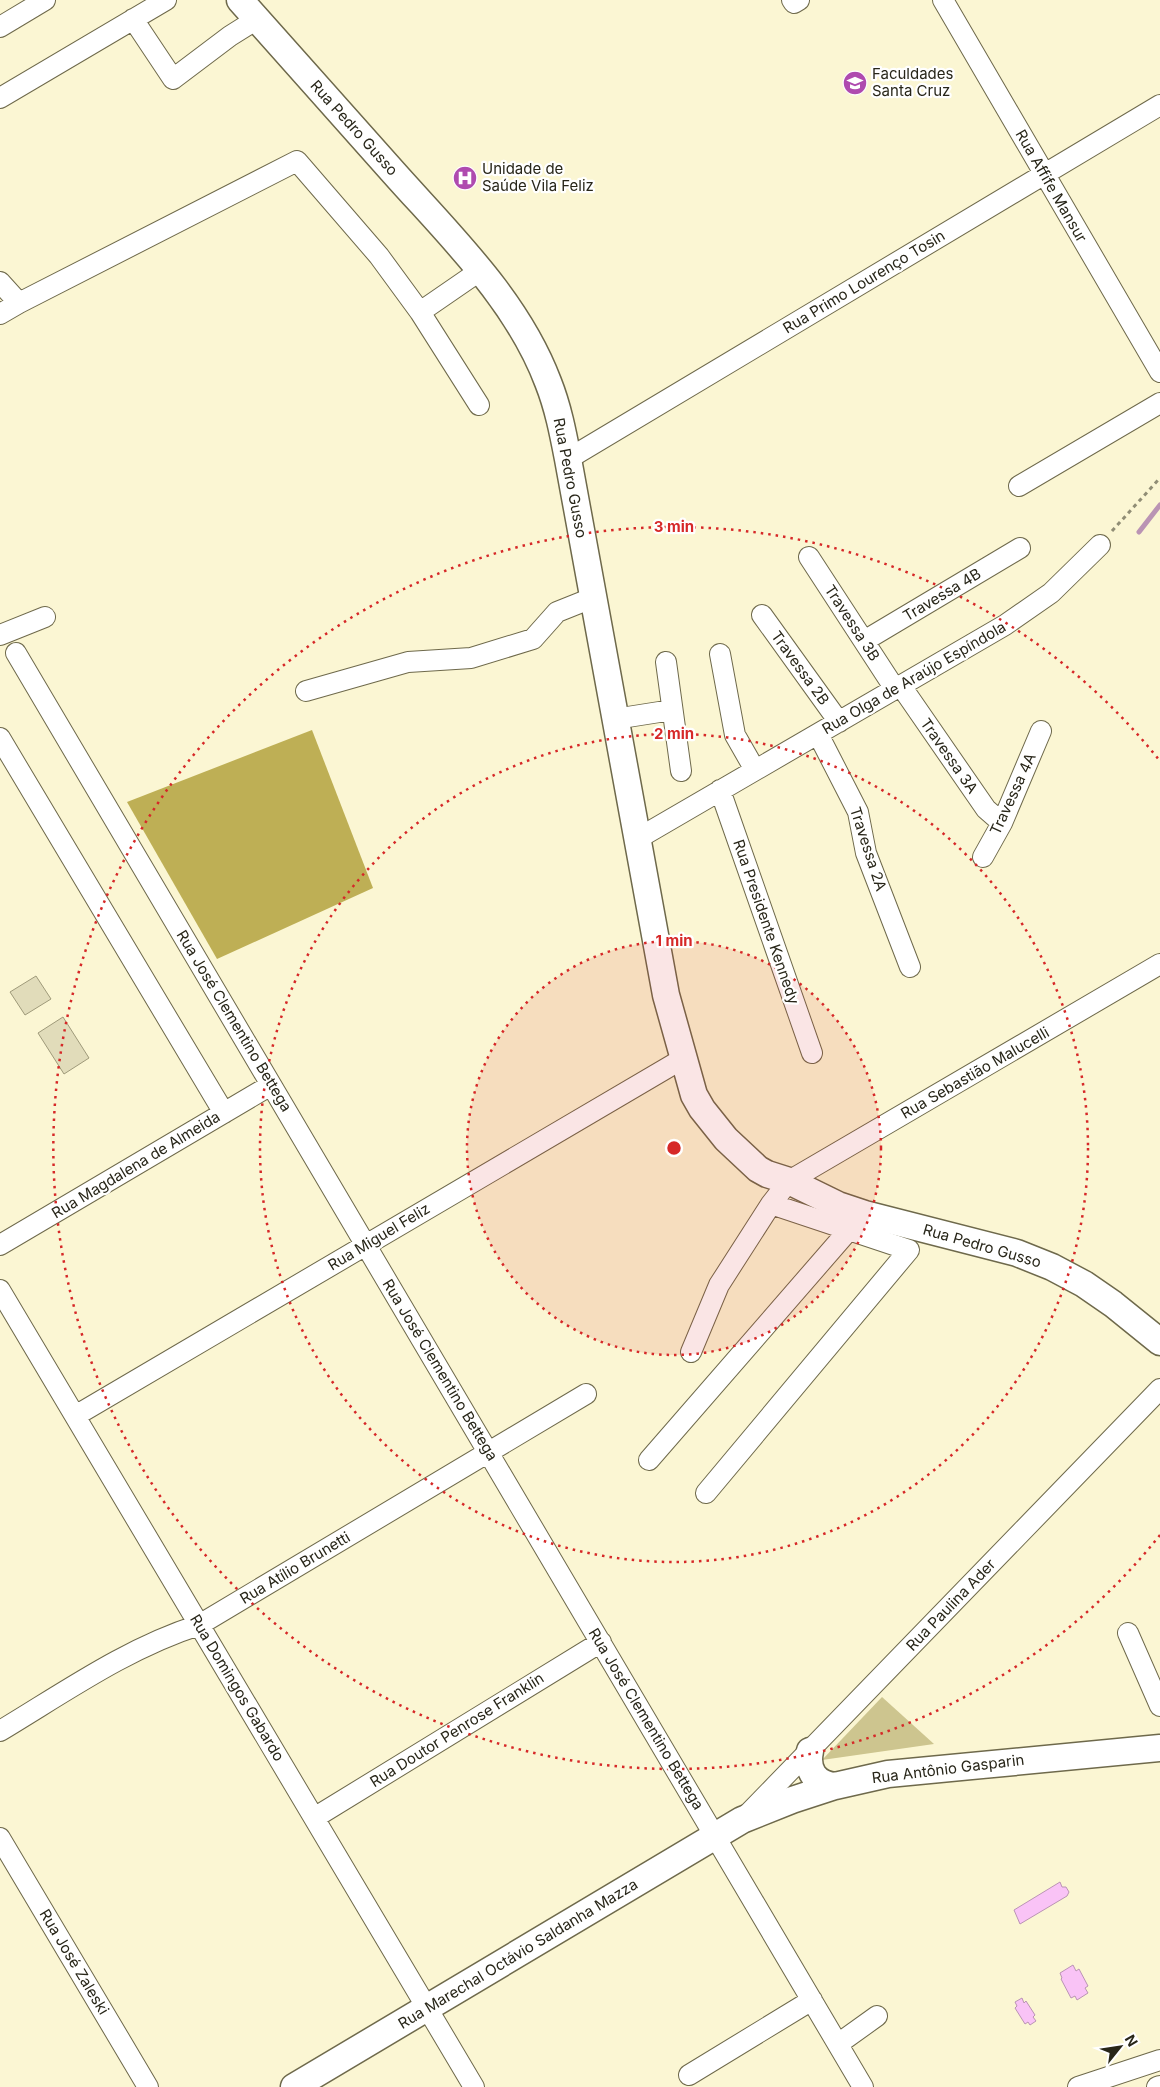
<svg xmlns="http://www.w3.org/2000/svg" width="1160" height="2087" font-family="Inter,sans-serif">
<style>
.green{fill:#cdc58f}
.forest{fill:#beaf55}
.water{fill:#f9c3f6;stroke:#ba94b4}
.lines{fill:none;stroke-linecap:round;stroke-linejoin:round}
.stream{stroke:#ba94b4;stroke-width:5}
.building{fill:#e1dcba;stroke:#9f9a7a}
.minor-casing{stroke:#6e694b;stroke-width:22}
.major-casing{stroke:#6e694b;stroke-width:29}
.path{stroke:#908d75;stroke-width:3;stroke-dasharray:4 4;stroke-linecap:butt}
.minor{stroke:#fff;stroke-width:20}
.major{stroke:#fff;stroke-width:26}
.ring{fill:none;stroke:#d62828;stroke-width:2.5;stroke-dasharray:2.5 5}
.labels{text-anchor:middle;stroke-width:4.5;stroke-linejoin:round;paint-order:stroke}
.poi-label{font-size:15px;fill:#282619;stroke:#fff;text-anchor:start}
.street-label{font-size:15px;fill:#282619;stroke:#fff}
.centre{fill:#d62828;stroke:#fff;stroke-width:2.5}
.ring-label{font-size:15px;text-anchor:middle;font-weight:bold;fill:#d62828;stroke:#fff;stroke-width:4.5;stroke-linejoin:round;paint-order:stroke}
</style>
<rect width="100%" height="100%" fill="#fbf6d3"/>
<!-- green -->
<path class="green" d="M882 1697 934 1744 822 1760Z"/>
<!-- forest -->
<path class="forest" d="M312 730 373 888 217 959 127 802Z"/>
<!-- water -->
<path class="water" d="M1060 1882 1062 1887H1066L1069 1892 1067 1896 1020 1924 1014 1910Z
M1073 1965 1076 1971 1079 1969 1088 1986 1085 1988 1088 1993 1077 2000 1075 1996 1071 1998 1061 1979 1062 1978 1060 1973Z
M1022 1998 1024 2003 1026 2001 1035 2015 1033 2017 1036 2021 1030 2025 1028 2022 1025 2024 1015 2008 1017 2006 1015 2002Z"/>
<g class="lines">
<!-- stream -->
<path class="stream" d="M1139 532 1160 505"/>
</g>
<!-- building -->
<path class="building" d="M36 976 51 999 25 1015 10 992Z
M63 1017 89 1058 64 1074 38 1033Z"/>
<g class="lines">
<!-- minor casing -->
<g class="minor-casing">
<path id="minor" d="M792 0 794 3 799 0
M943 0 1160 372
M133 19 173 79 230 36 257 19
M0 27 45 0
M0 98 166 0
M0 282 19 303
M420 312 479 405
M0 314 19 303 297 161 379 256 420 312 481 270
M568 459 1160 105
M1019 486 1160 403
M809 557 895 689
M762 615 839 722
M0 635 45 617
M864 641 1020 548
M16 653 863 2087
M720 654 735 735 755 770
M666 662 681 771
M901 686 986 809 1002 823
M306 691 408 662 471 658 533 639 557 612 592 598
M615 719 672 710
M818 734 858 812 866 853 910 967
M0 738 224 1113
M720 790 812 1053
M637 839 1005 625 1051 593 1100 545
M983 857 1002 823 1041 731
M0 1245 271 1085
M0 1290 474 2087
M691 1352 719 1285 771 1204 789 1181 1160 964
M75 1416 684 1058
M649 1460 848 1231
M706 1493 909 1250 771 1204
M1128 1633 1160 1706
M0 1731C65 1692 127 1648 199 1625L586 1394
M747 1815 1160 1389
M314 1818 601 1642
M0 1838 148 2087
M838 2044 877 2016
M689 2075 812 2000
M1078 2087 1160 2060
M1157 2087 1160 2086"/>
</g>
<!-- major casing -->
<g class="major-casing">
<path id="major" d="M240 0C291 57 342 115 394 173 451 237 517 300 548 382 558 407 563 433 568 459L666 995 694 1095 702 1109 726 1139 758 1169 767 1174 789 1181 838 1205 865 1214 1017 1253 1052 1267 1084 1284 1113 1304 1160 1342
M810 1751C806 1770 815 1784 835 1786
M294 2087 742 1820 792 1800 835 1786 888 1774 1160 1748"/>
</g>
<!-- path -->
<path class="path" d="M1112 531 1160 478"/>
<!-- minor -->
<use href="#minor" class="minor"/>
<!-- major -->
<use href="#major" class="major"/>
</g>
<!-- distance rings -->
<circle cx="674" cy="1148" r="207" fill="#d62828" fill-opacity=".12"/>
<g class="ring">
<circle cx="674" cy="1148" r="207"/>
<circle cx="674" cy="1148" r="414"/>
<path d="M1160 1535A621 621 0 1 1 1160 761"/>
</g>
<!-- icons -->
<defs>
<g id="university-disc" transform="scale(1.25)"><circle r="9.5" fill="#af4aaf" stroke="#fff"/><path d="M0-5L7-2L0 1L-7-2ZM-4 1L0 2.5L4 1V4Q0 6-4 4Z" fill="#fff"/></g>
<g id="hospital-disc" transform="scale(1.25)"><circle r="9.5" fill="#af4aaf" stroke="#fff"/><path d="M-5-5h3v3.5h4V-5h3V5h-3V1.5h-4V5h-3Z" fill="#fff"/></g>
</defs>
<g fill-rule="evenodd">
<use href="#university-disc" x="855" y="83"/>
<use href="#hospital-disc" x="465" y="178"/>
</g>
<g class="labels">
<!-- poi labels -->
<g class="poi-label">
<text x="872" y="79">Faculdades<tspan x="872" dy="17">Santa Cruz</tspan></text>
<text x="482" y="174">Unidade de<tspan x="482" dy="17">Saúde Vila Feliz</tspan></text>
</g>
<!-- street labels -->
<g class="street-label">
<text transform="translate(354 128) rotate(48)" y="5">Rua Pedro Gusso</text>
<text transform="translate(1051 186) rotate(60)" y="5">Rua Affife Mansur</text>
<text transform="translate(864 282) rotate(-31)" y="5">Rua Primo Lourenço Tosin</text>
<text transform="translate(570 478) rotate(79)" y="5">Rua Pedro Gusso</text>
<text transform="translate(942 595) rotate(-31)" y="5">Travessa 4B</text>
<text transform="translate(852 623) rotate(57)" y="5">Travessa 3B</text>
<text transform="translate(800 668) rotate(54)" y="5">Travessa 2B</text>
<text transform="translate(914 678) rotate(-30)" y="5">Rua Olga de Araújo Espíndola</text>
<text transform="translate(949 756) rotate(55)" y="5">Travessa 3A</text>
<text transform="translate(1013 794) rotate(-65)" y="5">Travessa 4A</text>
<text transform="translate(868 849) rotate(72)" y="5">Travessa 2A</text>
<text transform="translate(766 922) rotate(71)" y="5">Rua Presidente Kennedy</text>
<text transform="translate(234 1021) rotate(59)" y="5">Rua José Clementino Bettega</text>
<text transform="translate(975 1073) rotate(-30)" y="5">Rua Sebastião Malucelli</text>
<text transform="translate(136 1165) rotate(-31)" y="5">Rua Magdalena de Almeida</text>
<text transform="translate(379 1237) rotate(-31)" y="5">Rua Miguel Feliz</text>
<text transform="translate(982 1246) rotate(16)" y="5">Rua Pedro Gusso</text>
<text transform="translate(440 1370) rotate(59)" y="5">Rua José Clementino Bettega</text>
<text transform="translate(295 1568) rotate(-31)" y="5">Rua Atílio Brunetti</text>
<text transform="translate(951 1605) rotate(-46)" y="5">Rua Paulina Ader</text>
<text transform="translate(237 1688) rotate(59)" y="5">Rua Domingos Gabardo</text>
<text transform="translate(646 1719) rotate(59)" y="5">Rua José Clementino Bettega</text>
<text transform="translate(457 1730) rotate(-32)" y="5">Rua Doutor Penrose Franklin</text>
<text transform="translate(948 1769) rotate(-7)" y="5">Rua Antônio Gasparin</text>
<text transform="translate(518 1954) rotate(-31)" y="5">Rua Marechal Octávio Saldanha Mazza</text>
<text transform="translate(74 1962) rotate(59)" y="5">Rua José Zaleski</text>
</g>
</g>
<circle cx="674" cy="1148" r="8" class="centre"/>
<g class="ring-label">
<text x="674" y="532">3 min</text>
<text x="674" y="739">2 min</text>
<text x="674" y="946">1 min</text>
</g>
<!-- north arrow -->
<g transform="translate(1120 2047) rotate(60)" stroke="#ffffff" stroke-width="4" paint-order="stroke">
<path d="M0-4L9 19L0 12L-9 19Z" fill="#282619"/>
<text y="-8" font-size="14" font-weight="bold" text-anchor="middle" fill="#282619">N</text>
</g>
</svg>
